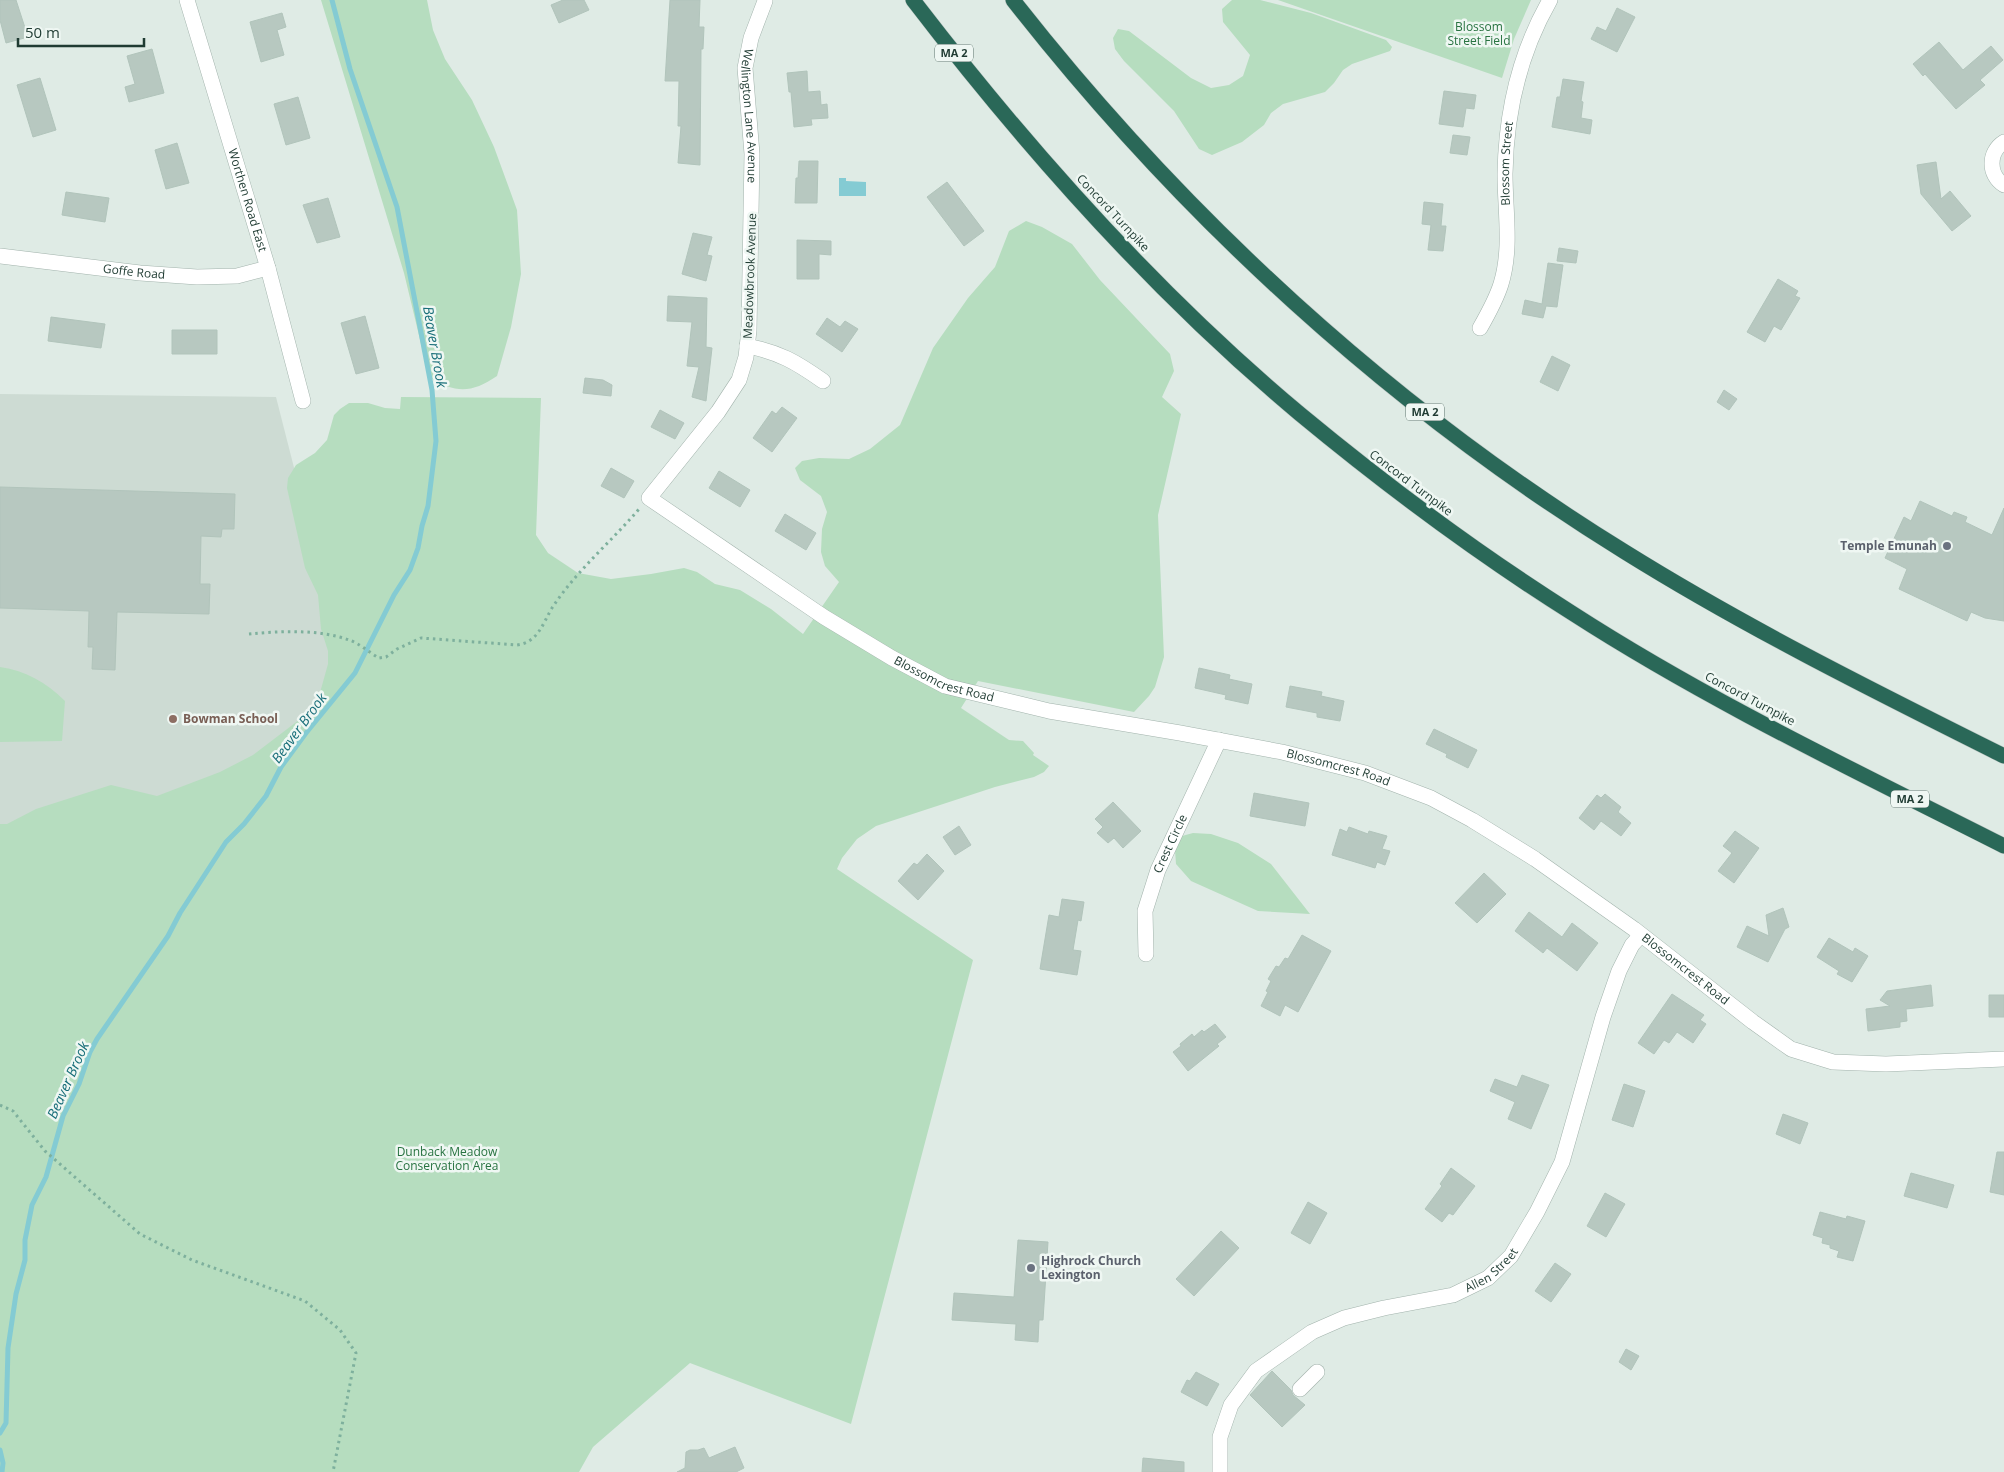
<svg xmlns="http://www.w3.org/2000/svg" width="2004" height="1472" font-family="'Open Sans',sans-serif">
<style>
.built{fill:#cddbd3}
.green{fill:#b6ddbf}
.water{fill:#84cbd3}
.lines{fill:none;stroke-linecap:round;stroke-linejoin:round}
.stream{stroke:#84cbd3;stroke-width:5}
.building{fill:#b7c8c0;stroke:#b1c4bb}
.minor-casing{stroke:#a2b3ac;stroke-width:16}
.highway-casing{stroke:#c0c8c6;stroke-width:16}
.path{stroke:#7eb09d;stroke-width:3;stroke-dasharray:2.5 4;stroke-linecap:butt}
.minor{stroke:#fff;stroke-width:15}
.highway{stroke:#2a6858;stroke-width:15}
.worship-dot{fill:#6b7280;stroke:#eff7f3;stroke-width:2}
.education-dot{fill:#8d6e63;stroke:#eff7f3;stroke-width:2}
.labels{text-anchor:middle;stroke-width:5;stroke-linejoin:round;paint-order:stroke}
.shield{fill:#eff7f3;stroke:#5d736c;stroke-width:1}
.shield-label{font-size:11px;font-weight:bold;fill:#1f3b32}
.park-label{font-size:12px;fill:#287341;stroke:#eff7f3}
.street-label{font-size:12px;fill:#1f3b32;stroke:#eff7f3}
.worship-label{font-size:12px;font-weight:bold;fill:#5b616d;stroke:#eff7f3;text-anchor:end}
.education-label{font-size:12px;font-weight:bold;fill:#785e54;stroke:#eff7f3;text-anchor:start}
.water-label{font-size:14px;font-style:italic;fill:#186e79;stroke:#eff7f3}
</style>
<rect width="100%" height="100%" fill="#dfebe5"/>
<!-- built -->
<path class="built" d="M0 394 276 397 328 601 368 855 0 837Z"/>
<!-- green -->
<path class="green" d="M321 0H427L433 30 445 59 472 100 494 147 517 210 521 274 511 327 497 376C472 393 456 394 429 377L404 273Z
M1232 0H1260L1311 13 1386 40 1392 47 1390 51 1352 64 1343 70 1334 83 1325 92 1283 104 1271 113 1264 125 1242 142 1212 155 1199 149 1174 111 1124 61 1115 49 1113 38 1118 29 1129 31 1191 78 1211 88 1229 85 1243 76 1250 55 1223 22 1222 9Z
M1278 0H1531L1514 39 1502 78Z
M1026 221 1042 227 1072 244 1100 280 1170 354 1174 371 1162 397 1181 414 1158 515 1164 657 1155 687 1149 696 1134 712 978 681 961 708 1009 740 1023 741 1034 753 1033 755 1049 766 1044 772 1034 777 995 787 876 826 857 839 842 858 837 869 973 960 851 1424 690 1363 593 1447 579 1472H0V824H7L36 809 111 785 157 796 220 772 253 755 316 707 328 664V651L321 629 318 595 305 568 287 488 288 478 296 465 315 453 327 440 334 415 340 409 349 403H368L385 408 400 409 401 397 541 398 536 535 548 553 578 573 611 579 651 574 684 568 697 572 715 584 740 590 771 609 803 634 839 582 825 566 821 552 822 529 827 512 821 496 800 480 795 468 802 461 819 458 849 459 870 449 900 425 933 348 968 298 995 267 1009 231Z
M0 667C26 671 46 682 65 701L62 741 0 742Z
M1193 833 1211 834 1238 843 1271 864 1310 914 1258 911 1191 881 1176 864 1175 850 1182 836Z"/>
<!-- water -->
<path class="water" d="M839 178H846V181L866 182V196H839Z"/>
<g class="lines">
<!-- stream -->
<path class="stream" d="M0 1433 6 1423 8 1348 16 1294 25 1260V1240L32 1205 46 1177 63 1116 79 1084 90 1052 97 1039 168 936 180 913 226 842 244 824 266 796 281 767 306 733 355 673 394 595 410 570 418 548 422 526 428 506 436 441 432 390 397 207 350 69 332 0
M0 1450 3 1463 2 1472"/>
</g>
<!-- building -->
<path class="building" d="M0 0H16L28 37 6 43 0 20Z
M563 0H584L589 10 559 23 551 5Z
M670 0H700L699 27H704L703 49H701L700 165 678 163 681 126H678L679 81H665Z
M1617 8 1635 17 1617 52 1591 39 1597 27 1606 31Z
M282 13 286 27 277 30 284 55 261 62 250 22Z
M1939 42 1963 70 1991 46 2003 60 1980 80 1985 85 1956 109 1925 74 1923 76 1913 64Z
M152 49 164 93 129 102 125 87 135 84 127 56Z
M807 71 808 92 820 91 821 105 827 104 828 118 811 119 812 125 794 127 791 92H789L787 73Z
M40 78 56 130 33 137 17 85Z
M1563 79 1584 82 1581 101 1583 102 1581 118 1592 120 1590 134 1552 127 1557 97H1560Z
M1444 91 1476 95 1474 109 1466 108 1463 127 1439 124Z
M298 97 310 138 286 145 274 104Z
M1453 135 1470 137 1467 155 1450 153Z
M177 143 189 183 166 189 155 150Z
M799 161H818L817 203H795L796 178H798Z
M1936 162 1941 199 1950 191 1971 216 1952 231 1921 194 1917 165Z
M947 182 984 231 964 246 927 197Z
M66 192 109 198 105 222 62 215Z
M328 198 340 237 317 243 303 205Z
M1424 202 1443 204 1441 226H1446L1443 251 1428 250 1431 225 1422 224Z
M693 233 712 237 707 255 712 256 706 281 682 274Z
M797 240 831 241V255L819 254V279H797Z
M1559 248 1578 251 1576 263 1557 261Z
M1548 263 1563 265 1557 307 1546 306 1543 318 1522 314 1525 300 1542 304Z
M1778 279 1798 291 1795 296 1800 298 1781 330 1774 326 1765 342 1747 332Z
M668 296 707 298 706 347 712 348 706 401 692 397 699 367 687 366 692 322 667 321Z
M365 316 379 368 356 374 341 323Z
M51 317 105 324 101 348 48 341Z
M827 318 840 327 845 321 858 329 842 352 816 334Z
M172 330H217V354H172Z
M1552 356 1570 365 1558 391 1540 382Z
M585 378 603 380 612 385 611 396 583 393Z
M1724 390 1737 399 1729 410 1717 402Z
M782 407 797 418 772 452 753 438 772 411 776 414Z
M660 410 684 423 675 439 651 427Z
M611 468 634 481 624 498 601 486Z
M719 471 750 490 740 507 709 488Z
M0 487 235 494 234 529H222L221 537 201 536 200 584H210L209 614 117 612 115 670 92 669 93 647H88L89 611 0 608Z
M1920 501 1952 516 1954 512 1967 517 1965 522 1992 535 2004 508V621L1985 618 1971 612 1967 621 1899 589 1907 569 1885 558 1904 517 1911 521Z
M785 514 816 533 806 550 775 531Z
M1199 668 1230 675 1229 679 1252 684 1248 704 1225 699 1226 695 1195 688Z
M1290 686 1322 692 1321 696 1344 701 1340 721 1317 717V713L1286 707Z
M1434 729 1477 750 1468 768 1446 757 1447 754 1426 744Z
M1254 793 1309 803 1305 826 1250 816Z
M1605 794 1621 807 1618 812 1631 823 1621 836 1601 821 1594 830 1579 818 1597 795 1601 798Z
M1113 802 1141 831 1123 848 1114 838 1108 843 1097 833 1103 827 1095 819Z
M959 826 971 845 955 855 943 837Z
M1349 827 1368 834 1369 831 1387 836 1382 849 1390 851 1385 865 1377 862 1375 868 1332 855 1340 829 1347 832Z
M1735 831 1759 848 1734 883 1718 871 1732 853 1723 846Z
M927 854 944 871 918 900 898 881 914 863 917 865Z
M1484 873 1506 894 1477 923 1455 903Z
M1062 899 1084 902 1081 921 1078 920 1073 950 1081 951 1077 975 1040 969 1049 915 1059 917Z
M1783 908 1789 927 1785 929 1768 962 1737 947 1747 926 1769 936 1766 915Z
M1529 912 1562 937 1572 923 1598 943 1577 971 1547 948 1543 953 1515 931Z
M1302 935 1331 951 1298 1012 1285 1005 1280 1016 1261 1006 1268 992 1266 991 1271 981 1268 979 1276 966 1279 967 1285 958 1288 959Z
M1829 938 1853 952 1855 948 1868 956 1852 982 1837 974 1839 971 1817 957Z
M1931 985 1933 1006 1906 1009 1907 1021 1900 1022V1027L1868 1031 1866 1009 1890 1006 1880 1000 1887 991Z
M1672 994 1704 1015 1700 1020 1706 1024 1693 1043 1677 1032 1669 1043 1664 1040 1654 1054 1638 1043Z
M1989 995H2004V1017H1989Z
M1215 1024 1226 1037 1217 1044 1219 1046 1188 1071 1173 1052 1181 1046 1180 1044 1192 1034 1194 1037 1202 1030 1204 1032Z
M1522 1075 1549 1085 1531 1129 1508 1119 1515 1102 1490 1091 1495 1079 1517 1087Z
M1624 1084 1645 1091 1633 1127 1612 1120Z
M1783 1114 1808 1123 1800 1144 1776 1134Z
M1997 1152H2004V1195L1990 1192Z
M1451 1168 1475 1186 1453 1215 1449 1213 1442 1222 1425 1209 1442 1186 1440 1184Z
M1911 1173 1954 1185 1947 1208 1904 1196Z
M1605 1193 1625 1204 1606 1237 1587 1226Z
M1308 1202 1327 1213 1310 1244 1291 1233Z
M1820 1212 1846 1219 1847 1216 1865 1221 1853 1261 1837 1257 1839 1251 1830 1248V1245L1822 1243 1823 1238 1813 1235Z
M1221 1231 1239 1248 1194 1296 1176 1279Z
M1018 1240 1048 1242 1043 1320H1039L1038 1342 1015 1340 1016 1324 952 1320 954 1293 1014 1297Z
M1555 1263 1571 1274 1551 1302 1535 1291Z
M1626 1349 1639 1356 1631 1370 1619 1362Z
M1272 1371 1291 1390 1293 1395 1305 1405 1282 1427 1250 1395Z
M1196 1372 1219 1384 1207 1406 1181 1392 1187 1380 1190 1381Z
M735 1447 744 1468 736 1472H677L685 1468 686 1452 690 1450H698L704 1448 709 1458Z
M1143 1458 1184 1462V1472H1142Z"/>
<g class="lines">
<!-- minor casing -->
<g class="minor-casing">
<g id="minor">
<path id="s1" d="M187 0 268 268 303 401"/>
<path id="s2" d="M765 1 751 38 745 68 752 154 749 330 746 357 739 380 718 412 649 498 824 617 892 658 945 686 1049 711 1180 733 1282 752 1365 773 1431 798 1472 820 1535 859 1634 929 1753 1022 1791 1049 1833 1062 1886 1064 2004 1059"/>
<path d="M2004 142C1988 152 1988 175 2004 185"/>
<path id="s3" d="M0 256 140 273 197 277 237 276 268 268"/>
<path id="s4" d="M1480 328C1488 314 1496 300 1501 284 1512 248 1505 211 1505 174 1506 112 1519 54 1550 0"/>
<path d="M747 346C779 352 796 362 823 381"/>
<path id="s5" d="M1146 954 1145 911 1158 870 1219 740"/>
<path d="M1300 1389 1317 1372"/>
<path id="s6" d="M1220 1472V1437L1231 1405 1256 1371 1312 1332 1344 1318 1384 1308 1453 1295 1488 1278 1511 1256 1537 1212 1562 1162 1603 1017 1619 971 1632 945 1641 935"/>
</g>
</g>
<!-- highway casing -->
<g class="highway-casing">
<path id="highway" d="M913 0C1028 150 1155 293 1300 414 1387 486 1477 553 1572 613 1710 702 1858 772 2004 846
M1013 0C1183 217 1390 407 1625 552 1747 628 1876 692 2004 756"/>
</g>
<!-- path -->
<path class="path" d="M249 634C280 631 319 629 349 640 359 643 370 653 379 658L386 657 397 649 421 638 517 645C538 642 542 625 552 608 576 571 611 542 639 509
M0 1105 13 1111 45 1151 140 1234 192 1260 305 1301 340 1330 356 1353 333 1472"/>
<!-- minor -->
<use href="#minor" class="minor"/>
<!-- highway -->
<use href="#highway" class="highway"/>
</g>
<!-- markers -->
<g class="worship-dot">
<circle cx="1947" cy="546" r="5"/>
<circle cx="1031" cy="1268" r="5"/>
</g>
<circle class="education-dot" cx="173" cy="719" r="5"/>
<g class="labels">
<!-- shield labels -->
<g class="shield">
<rect x="935" y="44.5" width="38" height="17" rx="4"/>
<rect x="1406" y="403.5" width="38" height="17" rx="4"/>
<rect x="1891" y="790.5" width="38" height="17" rx="4"/>
</g>
<g class="shield-label">
<text x="954" y="57">MA 2</text>
<text x="1425" y="416">MA 2</text>
<text x="1910" y="803">MA 2</text>
</g>
<!-- park labels -->
<g class="park-label">
<text x="1479" y="31">Blossom<tspan x="1479" dy="14">Street Field</tspan></text>
<text x="447" y="1156">Dunback Meadow<tspan x="447" dy="14">Conservation Area</tspan></text>
</g>
<!-- street labels -->
<g class="street-label">
<text dy="4" stroke="none"><textPath href="#s2" startOffset="118">Wellington Lane Avenue</textPath></text>
<text dy="4" stroke="none"><textPath href="#s4" startOffset="170">Blossom Street</textPath></text>
<text dy="4" stroke="none"><textPath href="#s1" startOffset="209">Worthen Road East</textPath></text>
<text transform="translate(1113 213) rotate(47)" y="4">Concord Turnpike</text>
<text dy="4" stroke="none"><textPath href="#s3" startOffset="135">Goffe Road</textPath></text>
<text transform="translate(750 276) rotate(-88)" y="4">Meadowbrook Avenue</text>
<text transform="translate(1411 483) rotate(37)" y="4">Concord Turnpike</text>
<text dy="4" stroke="none"><textPath href="#s2" startOffset="880">Blossomcrest Road</textPath></text>
<text transform="translate(1750 699) rotate(28)" y="4">Concord Turnpike</text>
<text dy="4" stroke="none"><textPath href="#s2" startOffset="1285">Blossomcrest Road</textPath></text>
<text dy="4" stroke="none"><textPath href="#s5" startOffset="115">Crest Circle</textPath></text>
<text dy="4" stroke="none"><textPath href="#s2" startOffset="1690">Blossomcrest Road</textPath></text>
<text dy="4" stroke="none"><textPath href="#s6" startOffset="372">Allen Street</textPath></text>
</g>
<!-- worship labels -->
<g class="worship-label">
<text x="1937" y="550">Temple Emunah</text>
<text x="1041" y="1265" text-anchor="start">Highrock Church<tspan x="1041" dy="14">Lexington</tspan></text>
</g>
<!-- education labels -->
<g class="education-label">
<text x="183" y="723">Bowman School</text>
</g>
<!-- water labels -->
<g class="water-label">
<text transform="translate(435 347) rotate(80)" y="5">Beaver Brook</text>
<text transform="translate(299 728) rotate(-54)" y="5">Beaver Brook</text>
<text transform="translate(68 1080) rotate(-66)" y="5">Beaver Brook</text>
</g>
</g>
<!-- scale -->
<path d="M18 38v8h126v-8" fill="none" stroke="#1f3b32" stroke-width="2.5"/>
<text x="25" y="38" font-size="15" fill="#1f3b32" stroke="#eff7f3" stroke-width="4" paint-order="stroke">50 m</text>
</svg>
